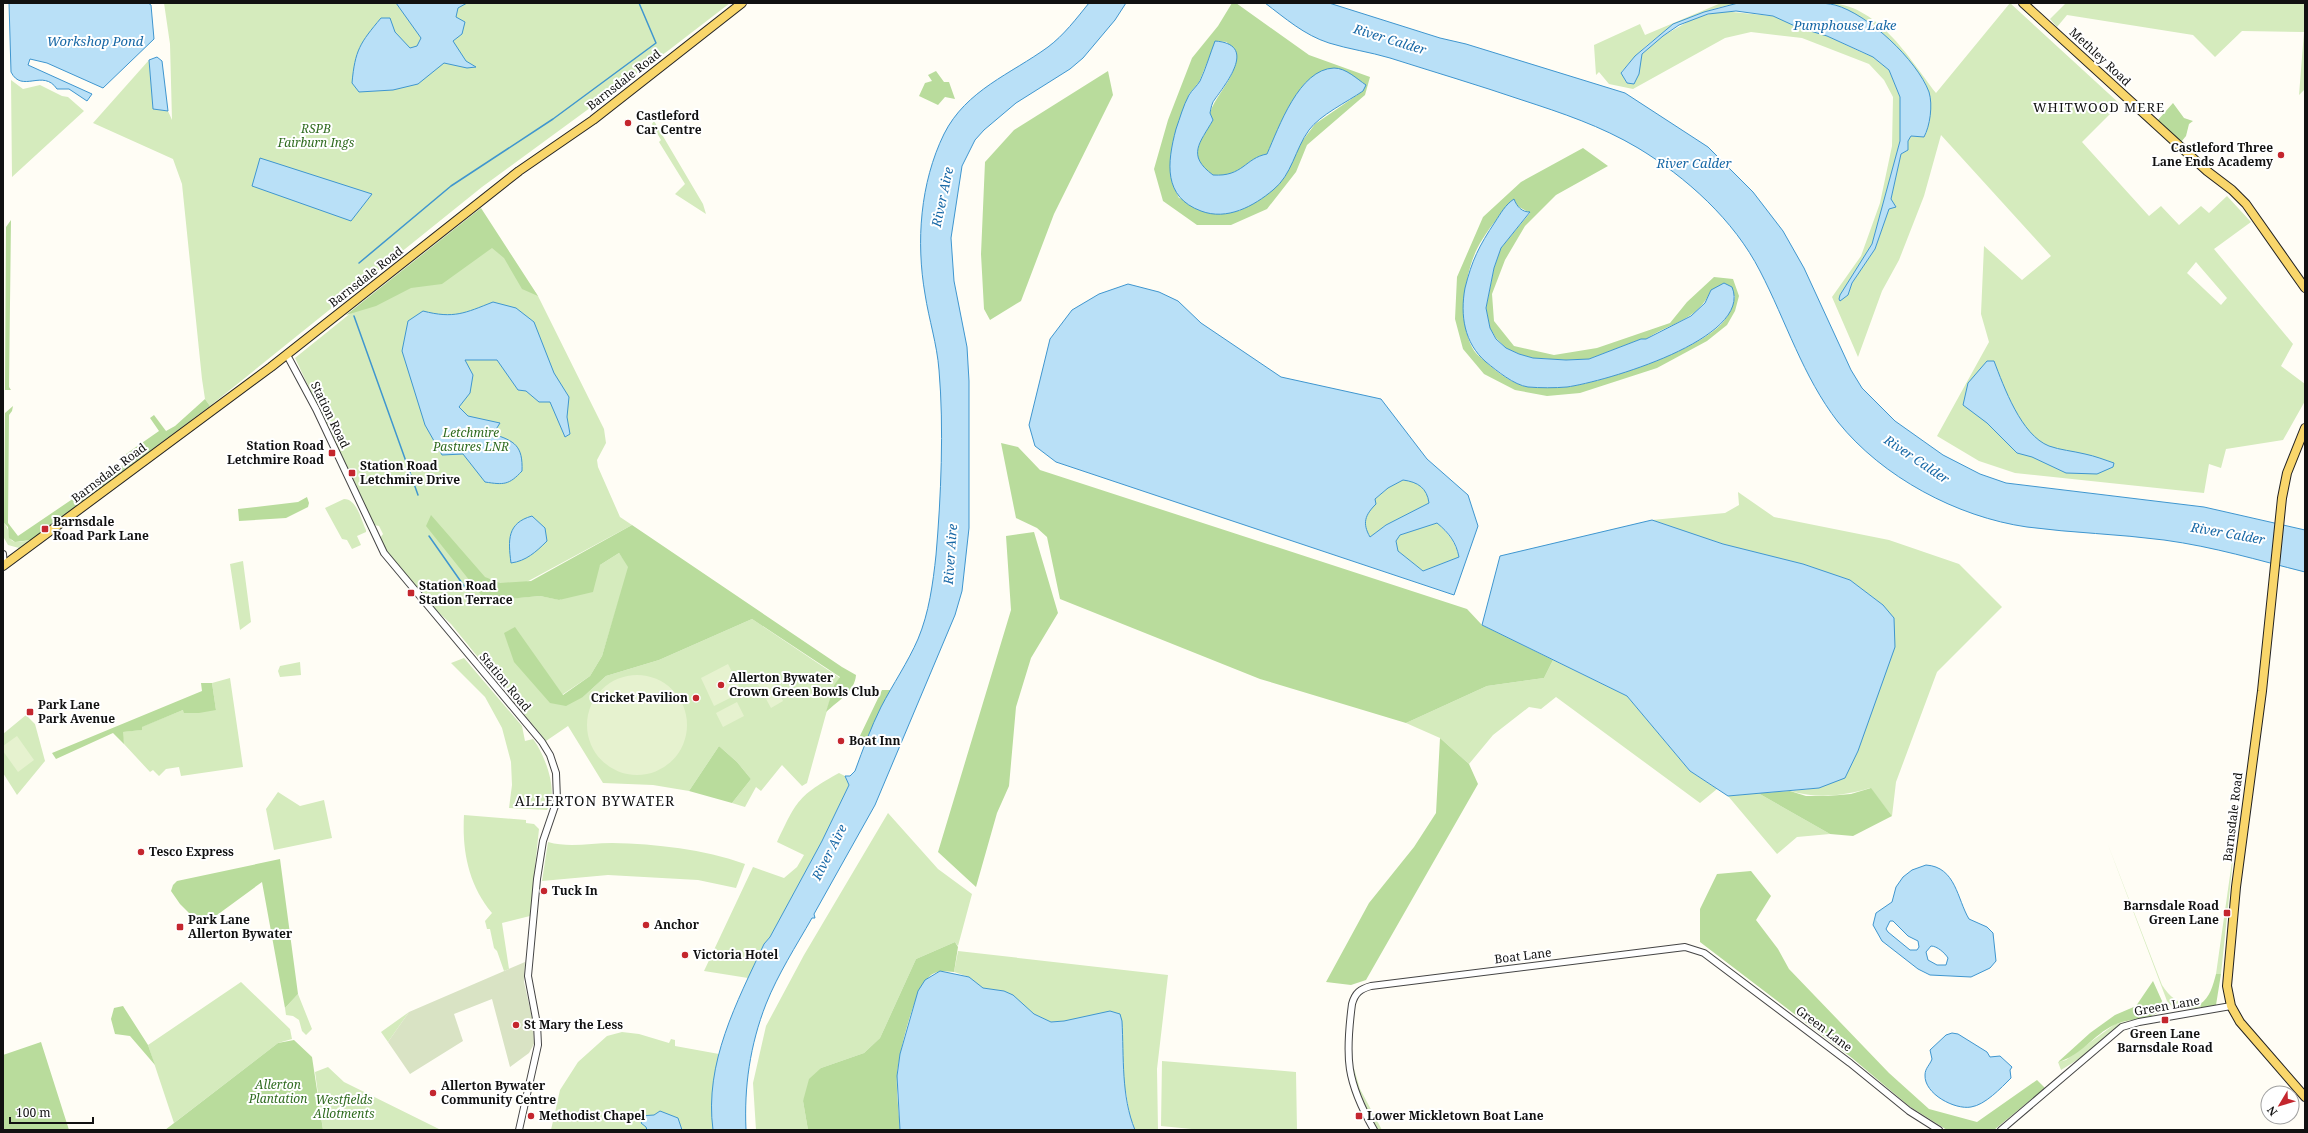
<svg xmlns="http://www.w3.org/2000/svg" width="2308" height="1133" font-family="'Noto Serif',serif">
<style>
.green{fill:#d5ebbd;fill-rule:evenodd}
.forest{fill:#b9dc9c;fill-rule:evenodd}
.cemetery{fill:#d9e3c4}
.pitch{fill:#e6f2cf}
.water{fill:#b9e0f7;stroke:#3f96cf;fill-rule:evenodd}
.lines{fill:none;stroke-linecap:round;stroke-linejoin:round}
.stream{stroke:#3f96cf;stroke-width:1.5}
.minor-casing{stroke:#444;stroke-width:8}
.major-casing{stroke:#222;stroke-width:10}
.minor{stroke:#fff;stroke-width:6}
.major{stroke:#f9d66b;stroke-width:8}
.poi-dot{fill:#c4262e;stroke:#fff;stroke-width:1.5}
.labels{text-anchor:middle;stroke-width:4;stroke-linejoin:round;paint-order:stroke}
.street-label{font-size:12px;fill:#111;stroke:#fff}
.poi-label{font-size:12px;font-weight:bold;fill:#111;stroke:#fff;text-anchor:start}
.park-label{font-size:12px;font-style:italic;fill:#2f6b1f;stroke:#fff}
.water-label{font-size:13px;font-style:italic;fill:#1768a6;stroke:#fff}
.neighbourhood-label{font-size:13px;letter-spacing:1px;fill:#111;stroke:#fff}
.quarter-label{font-size:14px;letter-spacing:1px;fill:#111;stroke:#fff}
</style>
<rect width="100%" height="100%" fill="#fffdf5"/>
<!-- green -->
<path class="green" d="M164 3H730L669 50 482 187 210 406 205 399 202 379 182 184 173 159 93 123 149 60 153 109 168 111 172 120 170 44Z
M1721 3H1738C1688 13 1655 32 1622 71L1621 73 1627 83 1640 63 1642 54 1663 36 1694 18 1722 11 1773 16 1784 19 1797 27 1827 36 1861 52 1873 57 1889 70 1900 97V141L1872 244 1839 299 1848 295 1852 283 1875 249 1889 209 1892 207 1891 199 1901 154 1908 150V141L1911 136 1924 137 1927 131 1925 84 1915 70 1875 25 1836 5 1827 3C1877 3 1909 58 1936 93L2010 3 2120 104 2082 142 2149 216 2161 206 2179 225 2201 206 2209 213 2227 196 2251 222 2214 249 2293 344 2281 366 2305 384V401L2283 440 2226 449 2221 468 2209 464 2204 493 2015 473 1979 461 1937 436 1989 342 1981 314 1984 246 2022 280 2051 256 1941 135 1924 196 1899 260 1882 291 1858 357 1832 297 1861 256 1880 203 1892 146 1893 97 1884 80 1869 64 1802 38 1751 32 1725 38 1633 89 1609 84 1599 72 1596 75 1594 45 1640 24 1645 35ZM2196 262 2227 298 2221 305 2187 273Z
M2066 3 2305 4V89L2299 95 2304 32 2242 31 2215 57 2193 35 2067 15 2057 27 2050 19Z
M11 80 23 89 40 85 62 96 68 97 84 111 12 177Z
M654 121 703 204 706 214 675 194 685 184 659 142 661 140 652 124Z
M475 213H479L538 296 604 429 606 443 597 460 598 467 620 517 632 525 493 600 540 596 560 600 600 565 619 553 629 567 602 656 590 676 550 703 583 697 606 676 659 660 752 619 840 678 834 685 807 783 802 786 782 765 761 791 756 787 745 807 732 803 751 779 737 762 719 746 689 791 653 785 603 783 568 726 546 741 451 624 436 610 388 554 380 538 383 534 379 526 374 525 295 358Z
M1403 480C1419 482 1427 487 1429 504L1386 525 1370 537C1362 524 1365 515 1375 504V499L1388 488Z
M1738 492 1774 517 1889 540 1959 564 2002 607 1937 672 1896 782 1892 816 1870 788C1844 796 1817 799 1790 791L1819 788 1883 605 1850 580 1803 564 1723 544 1652 520 1725 513 1739 505Z
M344 499C357 499 361 520 366 530V532L357 536 361 545 352 549 347 540 342 539 325 508Z
M4 523C15 536 1 546 31 540L19 548 8 545 4 538Z
M1437 523C1449 534 1455 542 1459 557L1423 571 1398 551 1396 541 1400 535Z
M243 561 251 622 240 630 230 564Z
M464 658 522 726 525 741 533 739C544 753 560 793 547 810L509 808 512 785 511 762 502 728 485 697 451 663Z
M1553 660 1627 696 1690 771 1717 789 1700 803 1556 697 1541 709 1529 707 1493 735 1469 764 1440 738 1406 723 1487 686 1544 678Z
M300 662 301 675 280 677 278 671 280 666Z
M230 678 243 767 181 776 179 767 166 769 159 776 153 770 150 772 124 744 122 732 141 730V727L183 710H216L212 683Z
M26 715 35 724 45 761 17 795 3 773V734Z
M839 773 845 776 849 785 822 841 770 937 764 944 748 978 704 971 753 867 784 878 797 867 804 855 777 842C797 800 798 796 839 773Z
M278 792 300 806 324 800 332 838 274 850 266 809Z
M1758 793 1830 834 1797 837 1777 854 1728 796Z
M888 813 938 869 972 894 958 946 955 942 916 959 880 1038 864 1053 821 1068 803 1101 808 1130H756L753 1083 766 1026 804 955Z
M464 815 526 820V823L534 824 539 829 530 916 502 923 509 969 504 971 497 951 494 948 490 929H487L485 921 492 913C468 884 462 850 464 815Z
M2235 840 2221 974H2216Z
M548 842C569 848 590 843 612 843 657 844 703 849 745 864L736 888 698 880 608 875 542 881Z
M2107 842 2162 985C2170 998 2183 1008 2200 1004L2201 1008 2174 1009 2167 1001Z
M958 951 1168 975 1157 1069 1158 1130H1135L1130 1117 1126 1092 1064 1021 1051 1022 1034 1014 1004 991 982 988 969 977 954 972Z
M241 982 290 1029 292 1039 278 1043 174 1123 148 1045Z
M298 994 312 1029 306 1035 302 1031 299 1020 293 1016 286 1015 285 1008Z
M409 1012 388 1042 381 1032Z
M2129 1021 2115 1029 2082 1057 2061 1070 2058 1062 2066 1060 2115 1024Z
M622 1032 639 1034 669 1043 671 1039 675 1040V1046L719 1054 713 1090V1130H551L560 1090 578 1062 607 1036Z
M1162 1061 1296 1072 1297 1130H1202L1161 1126Z
M1353 1065 1360 1089 1382 1130H1377C1365 1109 1356 1089 1353 1065Z
M328 1067 344 1082 441 1130H323L315 1072Z"/>
<!-- forest -->
<path class="forest" d="M1232 3H1236L1309 55 1370 77 1365 95 1307 145 1296 172 1267 209 1231 225H1197L1163 201 1154 169 1168 120 1192 58 1218 26ZM1216 41 1227 42 1233 71C1227 87 1215 97 1210 113L1213 120C1200 143 1186 155 1213 175H1228L1237 171 1267 154 1288 108 1305 83 1363 91 1315 124 1300 144 1285 177 1274 189 1239 211 1179 198 1173 185 1170 173 1172 145 1189 94 1199 82Z
M936 71 944 82H949L955 99 945 97 938 105 919 96 925 83 932 81 928 75Z
M1108 71 1113 95 1054 214 1021 301 990 320 984 309 981 254 985 162 1014 130Z
M2173 103 2184 118 2193 121 2189 124 2186 136 2181 142 2157 121Z
M1583 148 1608 166 1556 195 1525 226 1505 260 1492 294 1494 321 1514 346 1554 355 1597 348 1670 323 1687 302 1714 277 1733 279 1739 296 1735 311 1727 325 1707 341 1657 368 1580 393 1547 396 1515 390 1484 374 1463 349 1455 319 1457 277 1483 217 1521 182ZM1514 199 1517 206 1530 213 1501 248 1494 268 1486 308 1490 328 1496 338 1506 348 1519 354 1533 358 1566 360 1589 359 1641 339H1646C1670 323 1699 320 1711 290L1735 296C1733 305 1730 314 1724 321 1701 350 1604 382 1567 387 1554 388 1540 388 1528 387 1515 385 1498 373 1488 364 1483 359 1475 354 1472 347 1457 319 1465 266 1482 240 1491 225 1503 212 1514 199Z
M481 208 538 296 522 289 504 258 492 248 442 284 411 288 376 306 346 315Z
M11 220 9 387 11 390H5L6 227Z
M205 399 210 406 31 540 15 542 9 538 8 527 4 523 5 413 13 406 12 411 9 415 8 523 18 536 130 460 126 454 159 431 150 418 154 415 166 431 175 426Z
M1001 443 1018 447 1040 470 1467 609 1482 625 1553 660 1544 678 1487 686 1406 723 1260 679 1060 599 1047 537 1037 528 1016 518Z
M307 497 309 503 308 507 286 518 239 521 238 509 298 502Z
M431 515 485 577 500 583 531 581 632 525 842 667 856 675C855 691 838 701 826 712L834 685 840 677 752 619 659 660 606 676 583 697 566 706 550 703 514 662 504 633 515 627 563 695 590 676 602 656 628 567 619 553 600 565 593 592 559 600 540 596 486 601 426 526Z
M1034 532 1058 613 1031 658 1016 707 1009 786 997 813 976 887 938 852 1011 610 1006 536Z
M201 683H212L216 710 199 713H184L183 710 142 727V730L123 732 124 744 113 733 56 759 52 753 202 691Z
M882 690H891L865 744 858 740Z
M1440 738 1469 764 1478 784 1366 980 1351 985 1326 982 1369 903 1414 847 1436 813Z
M719 746 737 762 751 779 732 803 689 791Z
M1871 788 1892 816 1853 836 1830 834 1758 793 1790 791 1806 796H1828L1851 794Z
M280 859 298 994 285 1008 262 882 202 926 180 904 171 891 173 885 177 881Z
M1751 871 1771 896 1756 920 1778 949 1789 969 1889 1073 1929 1109 1977 1122 2037 1080 2045 1088 1994 1130H1947L1909 1106 1852 1058 1700 942V909L1717 874Z
M955 942 958 947 954 972C945 971 938 970 931 975 914 988 899 1053 897 1075 896 1093 899 1112 900 1130H808L803 1101 809 1079 821 1068 864 1053 880 1038 916 959Z
M2216 974H2221L2216 1005 2201 1008 2200 1004C2210 998 2213 985 2216 974Z
M2153 981 2162 1001 2159 1012C2146 1021 2128 1018 2114 1025 2093 1035 2081 1056 2058 1062L2090 1033 2115 1015 2136 1006Z
M123 1006 148 1045 155 1065 130 1036 115 1034 111 1019 114 1008Z
M294 1040 312 1057 323 1130H165L278 1043Z
M41 1042 69 1130H3V1055Z"/>
<!-- cemetery -->
<path class="cemetery" d="M525 962 524 982 533 1022 534 1044 529 1053 510 1067 492 999 454 1014 463 1041 410 1074 388 1042 409 1012Z"/>
<!-- pitch -->
<path class="pitch" d="M728 664 742 692 714 706 701 678Z
M587 725a50 50 0 1 1 100 0a50 50 0 1 1-100 0Z
M771 677 783 701 771 708 758 684Z
M737 702 744 716 723 727 716 713Z
M17 736 34 760 18 772 3 751V746Z"/>
<!-- water -->
<path class="water" d="M9 3H148L151 5 154 39 103 88 47 63 30 59 28 65 92 94 87 101 69 89H57C43 68 22 94 11 72Z
M396 3H467L458 8 456 17 465 22 462 34 453 41 466 61 476 67 467 68 444 63 418 84 393 90 359 92 352 83C355 50 360 43 381 18H390L395 32 410 48 417 46 421 38Z
M1089 3H1126L1115 20 1083 58 1070 69 1016 103 984 130 975 140 962 166 951 238 954 281 967 347 969 381V528L962 591 955 615 875 805 814 914 815 918H812C796 946 778 974 766 1004 750 1045 744 1087 746 1130H713C704 1063 737 1002 764 944L770 937 822 841 849 785 845 776H850L855 771C863 749 871 727 881 707 893 684 908 662 918 639 929 613 933 583 936 555 941 498 944 427 939 370 937 344 929 320 925 294 916 242 920 183 944 134 966 90 1011 74 1048 47 1064 35 1076 19 1089 3Z
M1265 3H1329L1440 38 1466 44 1625 93 1708 147 1753 192 1783 231 1804 268 1851 370 1862 388 1895 421 1943 455 1980 474 2006 483 2204 507 2305 530V572C2257 560 2215 547 2164 540 2119 534 2072 533 2027 527 1957 517 1882 477 1838 422 1803 377 1786 321 1760 271 1734 220 1686 177 1638 148 1601 126 1562 113 1522 100 1478 85 1434 72 1390 58 1370 52 1348 49 1329 43 1304 35 1285 18 1265 3Z
M1738 3C1764 3 1813 0 1835 5 1868 14 1917 60 1929 92 1933 105 1930 126 1924 137L1911 136 1908 141V150L1901 154 1891 199 1896 207 1889 209 1875 249 1852 283 1848 295 1840 301 1839 299 1840 295 1872 244 1900 141V97L1889 70 1873 57 1827 36 1797 27 1773 16 1736 11 1708 14 1679 25 1663 36 1642 54 1639 74 1634 84 1627 83 1621 73 1635 56 1673 24 1704 12Z
M1215 41C1257 44 1228 81 1215 99 1212 102 1211 108 1210 113L1213 120C1200 143 1186 155 1213 175 1243 177 1245 158 1267 154 1279 127 1299 69 1334 68 1346 68 1357 79 1366 85L1363 91C1347 102 1320 115 1309 130 1295 149 1292 175 1273 190 1254 206 1227 221 1201 211 1163 197 1167 163 1176 129 1180 118 1183 106 1189 95 1192 90 1197 86 1200 81 1206 68 1210 54 1215 41Z
M157 57 162 61 168 111 153 109 149 60Z
M260 158 372 194 351 221 252 186Z
M1514 199C1517 207 1522 212 1530 212L1501 248 1494 268 1486 308 1490 328 1496 339 1506 348 1519 354 1533 358 1566 360 1589 359 1641 339H1646L1691 316 1705 303 1711 290 1724 283 1732 287C1754 339 1603 382 1567 387 1555 388 1540 388 1528 387 1514 385 1497 371 1486 362 1464 343 1460 315 1465 288 1472 260 1479 246 1495 222 1501 213 1505 205 1514 199Z
M1128 284 1159 292 1178 301 1201 323 1281 377 1381 399 1427 459 1468 495 1478 526 1454 595 1056 462 1035 446 1029 425 1050 339 1072 310 1099 294ZM1403 480C1418 482 1427 488 1429 503L1386 525 1370 537C1362 523 1365 515 1376 504L1375 499 1388 488ZM1437 523C1449 533 1456 542 1459 557L1423 571 1398 551 1396 541 1400 535Z
M493 302 516 308 534 322 554 373 569 397 567 417 570 434 565 437 550 402H539L526 391 518 390 497 360H465L473 375 470 393 459 407 468 416 500 423 493 434C515 441 523 446 522 471 509 485 504 485 485 482L463 454 442 455 425 425 402 351 408 321 423 311C454 319 465 313 493 302Z
M1987 361H1994C2004 387 2021 435 2049 446 2060 450 2073 451 2085 454 2095 456 2105 460 2114 463L2113 467 2097 474 2066 473 2032 457 2017 453 1987 423 1963 405 1968 383Z
M532 516 545 528 547 541C536 552 526 561 511 563 508 540 507 523 532 516Z
M1652 520 1723 544 1803 564 1850 580 1883 605 1894 618 1895 647 1858 751 1845 778 1819 788 1728 796 1690 771 1627 696 1482 625 1500 556Z
M1926 865C1956 867 1957 899 1969 919L1987 927 1993 933 1996 961 1990 968 1971 977 1930 975 1918 969 1882 941 1873 925 1876 913 1892 902 1896 887 1903 877 1912 870ZM1890 921H1893L1908 936 1918 941 1919 947 1917 950H1910L1888 932 1886 929ZM1931 946C1937 946 1945 953 1948 958L1946 965H1937L1928 960 1926 952Z
M940 971 969 977 983 988 1004 991 1013 995 1034 1014 1051 1022 1064 1021 1110 1011 1120 1014 1122 1021C1124 1057 1121 1096 1135 1130H900L897 1076 900 1054 918 991 925 980Z
M1952 1033 1958 1034 1987 1052 1990 1057 2000 1056 2012 1067 2010 1070 2011 1078C2001 1088 1985 1105 1971 1107 1955 1110 1924 1094 1925 1075 1925 1068 1930 1065 1932 1059L1930 1050 1946 1035Z
M660 1111 678 1118 682 1130H647L646 1127 641 1123 643 1120 639 1116 654 1115Z"/>
<g class="lines">
<!-- stream -->
<path class="stream" d="M359 263 451 186 553 119 656 43 639 3
M354 316 418 495
M429 536 464 586"/>
<!-- minor casing -->
<g class="minor-casing">
<path id="minor" d="M287 355 316 409 384 553 542 742 550 755 556 773 557 800 543 841 537 879 528 976 537 1024 538 1045 519 1130
M3 554 4 565
M1374 1130C1346 1081 1345 1058 1352 1004 1355 993 1360 989 1371 986L1685 947 1704 953 1850 1063 1909 1111 1939 1130
M2001 1130 2122 1027 2139 1022 2231 1006"/>
</g>
<!-- major casing -->
<g class="major-casing">
<path id="major" d="M2023 3 2207 171 2232 190 2246 204 2305 288
M2305 428 2287 473 2282 498 2262 691 2236 887 2227 986 2231 1006 2240 1022 2305 1097
M3 566 271 367 519 171 593 120 742 3"/>
</g>
<!-- minor -->
<use href="#minor" class="minor"/>
<!-- major -->
<use href="#major" class="major"/>
</g>
<!-- markers -->
<g class="poi-dot">
<circle cx="628" cy="123" r="4"/>
<circle cx="2281" cy="155" r="4"/>
<rect x="328" y="449" width="8" height="8" rx="2"/>
<rect x="348" y="469" width="8" height="8" rx="2"/>
<rect x="41" y="525" width="8" height="8" rx="2"/>
<rect x="407" y="589" width="8" height="8" rx="2"/>
<circle cx="721" cy="685" r="4"/>
<circle cx="696" cy="698" r="4"/>
<rect x="26" y="708" width="8" height="8" rx="2"/>
<circle cx="841" cy="741" r="4"/>
<circle cx="141" cy="852" r="4"/>
<circle cx="544" cy="891" r="4"/>
<rect x="2223" y="909" width="8" height="8" rx="2"/>
<circle cx="646" cy="925" r="4"/>
<rect x="176" y="923" width="8" height="8" rx="2"/>
<circle cx="685" cy="955" r="4"/>
<rect x="2161" y="1016" width="8" height="8" rx="2"/>
<circle cx="516" cy="1025" r="4"/>
<circle cx="433" cy="1093" r="4"/>
<circle cx="531" cy="1116" r="4"/>
<rect x="1355" y="1112" width="8" height="8" rx="2"/>
</g>
<g class="labels">
<!-- street labels -->
<g class="street-label">
<text transform="translate(2100 57) rotate(43)" y="4">Methley Road</text>
<text transform="translate(624 80) rotate(-38)" y="4">Barnsdale Road</text>
<text transform="translate(366 277) rotate(-38)" y="4">Barnsdale Road</text>
<text transform="translate(330 415) rotate(64)" y="4">Station Road</text>
<text transform="translate(109 473) rotate(-37)" y="4">Barnsdale Road</text>
<text transform="translate(505 682) rotate(50)" y="4">Station Road</text>
<text transform="translate(2233 817) rotate(-83)" y="4">Barnsdale Road</text>
<text transform="translate(1523 956) rotate(-7)" y="4">Boat Lane</text>
<text transform="translate(2167 1006) rotate(-10)" y="4">Green Lane</text>
<text transform="translate(1824 1029) rotate(37)" y="4">Green Lane</text>
</g>
<!-- poi labels -->
<g class="poi-label">
<text x="636" y="120">Castleford<tspan x="636" dy="14">Car Centre</tspan></text>
<text x="2273" y="152" text-anchor="end">Castleford Three<tspan x="2273" dy="14">Lane Ends Academy</tspan></text>
<text x="324" y="450" text-anchor="end">Station Road<tspan x="324" dy="14">Letchmire Road</tspan></text>
<text x="360" y="470">Station Road<tspan x="360" dy="14">Letchmire Drive</tspan></text>
<text x="53" y="526">Barnsdale<tspan x="53" dy="14">Road Park Lane</tspan></text>
<text x="419" y="590">Station Road<tspan x="419" dy="14">Station Terrace</tspan></text>
<text x="729" y="682">Allerton Bywater<tspan x="729" dy="14">Crown Green Bowls Club</tspan></text>
<text x="688" y="702" text-anchor="end">Cricket Pavilion</text>
<text x="38" y="709">Park Lane<tspan x="38" dy="14">Park Avenue</tspan></text>
<text x="849" y="745">Boat Inn</text>
<text x="149" y="856">Tesco Express</text>
<text x="552" y="895">Tuck In</text>
<text x="2219" y="910" text-anchor="end">Barnsdale Road<tspan x="2219" dy="14">Green Lane</tspan></text>
<text x="188" y="924">Park Lane<tspan x="188" dy="14">Allerton Bywater</tspan></text>
<text x="654" y="929">Anchor</text>
<text x="693" y="959">Victoria Hotel</text>
<text x="524" y="1029">St Mary the Less</text>
<text x="2165" y="1038" text-anchor="middle">Green Lane<tspan x="2165" dy="14">Barnsdale Road</tspan></text>
<text x="441" y="1090">Allerton Bywater<tspan x="441" dy="14">Community Centre</tspan></text>
<text x="539" y="1120">Methodist Chapel</text>
<text x="1367" y="1120">Lower Mickletown Boat Lane</text>
</g>
<!-- park labels -->
<g class="park-label">
<text x="316" y="133">RSPB<tspan x="316" dy="14">Fairburn Ings</tspan></text>
<text x="471" y="437">Letchmire<tspan x="471" dy="14">Pastures LNR</tspan></text>
<text x="278" y="1089">Allerton<tspan x="278" dy="14">Plantation</tspan></text>
<text x="344" y="1104">Westfields<tspan x="344" dy="14">Allotments</tspan></text>
</g>
<!-- water labels -->
<g class="water-label">
<text x="1845" y="30">Pumphouse Lake</text>
<text transform="translate(1390 39) rotate(17)" y="5">River Calder</text>
<text x="95" y="46">Workshop Pond</text>
<text x="1694" y="168">River Calder</text>
<text transform="translate(942 197) rotate(-78)" y="5">River Aire</text>
<text transform="translate(1917 459) rotate(34)" y="5">River Calder</text>
<text transform="translate(2228 533) rotate(10)" y="5">River Calder</text>
<text transform="translate(950 554) rotate(-86)" y="5">River Aire</text>
<text transform="translate(829 852) rotate(-63)" y="5">River Aire</text>
</g>
<!-- neighbourhood labels -->
<g class="neighbourhood-label">
<text x="2099" y="112">WHITWOOD MERE</text>
</g>
<!-- quarter labels -->
<g class="quarter-label">
<text x="595" y="806">ALLERTON BYWATER</text>
</g>
</g>
<!-- border -->
<rect width="2308" height="1133" fill="none" stroke="#111111" stroke-width="8"/>
<!-- north arrow -->
<g transform="translate(2280 1105) rotate(232)"><circle r="19" fill="#ffffff" stroke="#a0a0a0"/>
<path d="M0-3L7 15L0 10L-7 15Z" fill="#c4262e"/>
<text y="-6" font-size="11" font-weight="bold" text-anchor="middle" fill="#111111">N</text>
</g>
<!-- scale -->
<path d="M10 1117v6h83v-6" fill="none" stroke="#111111" stroke-width="2"/>
<text x="16" y="1117" font-size="12" fill="#111111" stroke="#ffffff" stroke-width="3" paint-order="stroke">100 m</text>
</svg>
